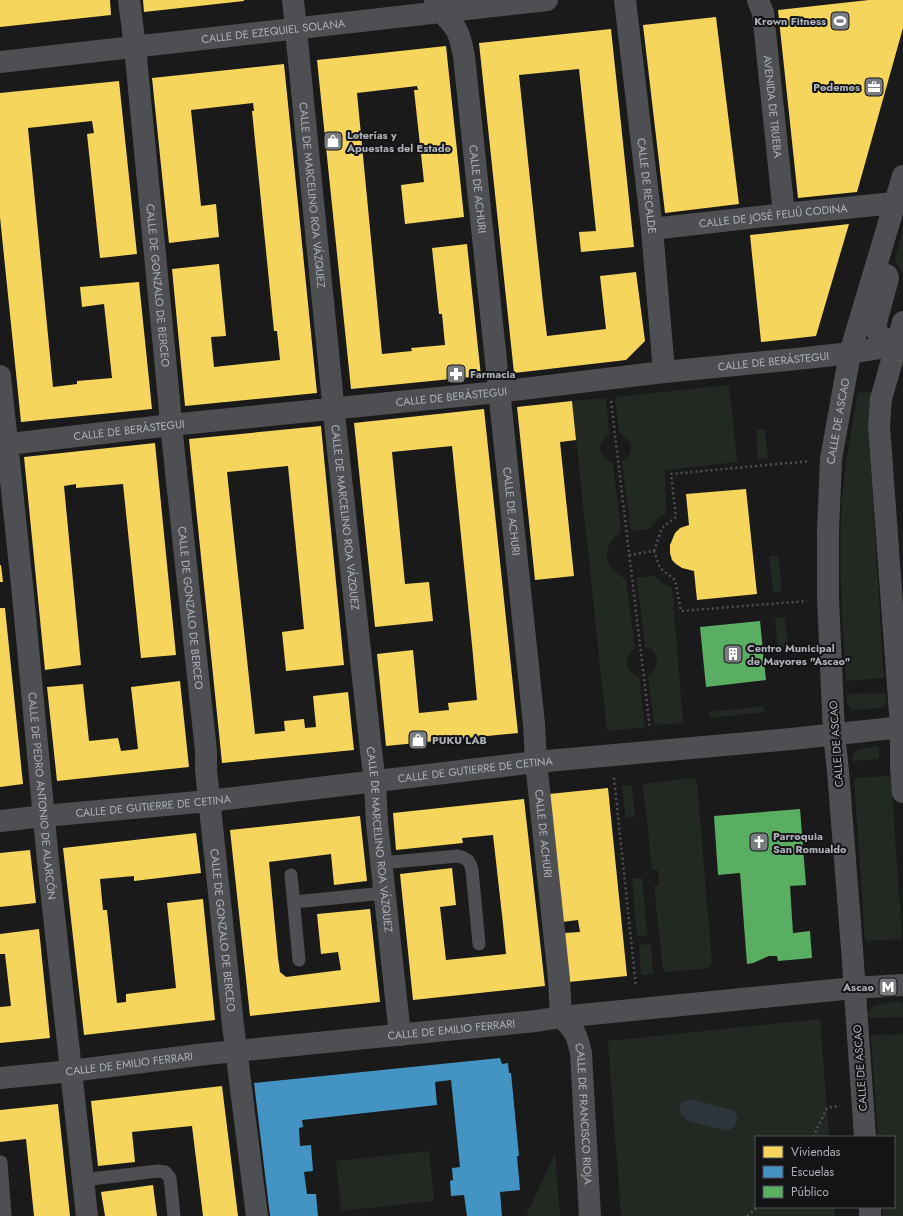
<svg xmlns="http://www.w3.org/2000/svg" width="903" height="1216" font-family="Jost,sans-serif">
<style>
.green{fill:#222922}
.water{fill:#2d353b}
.homes{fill:#f6d55c}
.schools{fill:#4393c3}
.public{fill:#5aae61}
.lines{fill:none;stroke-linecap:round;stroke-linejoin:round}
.path{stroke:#505153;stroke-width:2.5;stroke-dasharray:2 3;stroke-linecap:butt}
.service{stroke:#4e4f52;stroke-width:13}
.minor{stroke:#4e4f52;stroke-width:22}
.tertiary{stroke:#4e4f52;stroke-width:22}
.labels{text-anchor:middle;stroke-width:4;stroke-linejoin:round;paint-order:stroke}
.poi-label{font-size:11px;font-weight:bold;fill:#acb1b9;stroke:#141416;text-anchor:start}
.street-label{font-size:11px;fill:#acb1b9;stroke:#141416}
</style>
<rect width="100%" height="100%" fill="#1a1a1a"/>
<!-- green -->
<path class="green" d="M903 231V269L902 273 895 259Z
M729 385 737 462 665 470 666 513 659 517 650 529 631 531 622 462C636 452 632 440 619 433L615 397Z
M871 392 868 420 869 442 884 678 846 681C843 628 839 575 841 523 842 479 850 436 858 393Z
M606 398 609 433C597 444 597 456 613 463L621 532C600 547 603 569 626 579L635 648C622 659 625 670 639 677L645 727 607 731 572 401Z
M765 429 768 458 758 459 756 430Z
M778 555 782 591 773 592 769 556Z
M655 576 663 584 672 587 683 723 654 725 648 676C658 671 660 657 651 649 649 648 647 648 645 647L637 578Z
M785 617 788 647 778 648 775 618Z
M886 693 885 706 880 708 852 710C846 705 847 701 847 694Z
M764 706 765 712 710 718 709 712Z
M879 746V759L852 761V756L858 749Z
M891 776 902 939 865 941 854 778Z
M690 778 695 779 697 782 712 964 708 968 669 972 664 971 663 969 654 886H659L658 870H652L643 784Z
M630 785 632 787 635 817 626 818 622 786Z
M642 878 647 935 637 936 632 879Z
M651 944 653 974 641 975 639 945Z
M898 1001 903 1003V1017L869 1018 868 1013 874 1005Z
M820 1019 829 1137H756V1207H834L835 1216H621L608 1041Z
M903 1034V1216H883L882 1207H894V1137H878L871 1035Z
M429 1151 434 1201 341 1211 336 1161Z
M555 1153 560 1216H526Z"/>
<!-- water -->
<path class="water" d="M691 1099 732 1110C742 1117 737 1127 727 1131L688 1121C680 1116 678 1110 682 1102Z"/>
<!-- homes -->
<path class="homes" d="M0 0H110L111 15 0 27Z
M143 0H244V1L144 12Z
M869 0H903V28L857 192 798 198 778 10Z
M716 17 739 204 665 213 643 25Z
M611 29 634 247 581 252 579 232 596 231 579 69 519 75 543 303 547 336 606 329 600 276 636 272 645 341 626 360 514 373 479 43Z
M446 46 464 217 405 224 401 185 424 182 414 90H418L417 86 357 93 382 354 412 351 411 348 445 345 442 314H439L432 248 467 244 481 376 351 389 317 60Z
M284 64 317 393 185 406 172 269 219 264 226 336 211 337 214 367 280 360 277 331H274L252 111H254L253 103 191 110 201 206 216 204 219 237 169 243 152 78Z
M119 81 137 254 100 258 87 134 94 133 92 121 28 128 53 387 77 384V381L112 378 104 304 82 307 80 287 139 282 152 409 21 422 0 217V93Z
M849 224 816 336 761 342 750 235Z
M572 401 576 440 560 442 574 576 535 580 517 407Z
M484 409 518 733 386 746 377 654 413 650 419 713 449 710 448 703 477 700 472 645 452 446 392 452 405 584 429 582 433 621 375 627 354 423Z
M321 426 344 665 286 671 282 632 304 629 288 466 227 472 255 734 285 731 284 721 304 719 305 728 316 727 313 696 348 692 354 750 222 763 189 439Z
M155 443 176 655 141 658 123 484 76 488V484L64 486 81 665 45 670 24 457Z
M746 489 757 594 697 600 694 571 682 568 676 564 672 560 670 553V545L675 533 680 528 689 525 686 494Z
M0 565H1L3 582H0Z
M0 608H5L23 784 0 787Z
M180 681 189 767 57 781 47 687 83 684 89 741 118 738 121 751 138 749 131 687Z
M608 788 627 976 569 982 564 933 580 932 578 920 562 922 549 794Z
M524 799 545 986 413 1000 400 874 452 868 456 905 440 907 446 960 506 954 503 924 493 835 462 838 463 843 396 850 393 813Z
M360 816 367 881 334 885 331 854 269 862 278 958 280 972 286 977 341 970 338 952 321 954 317 914 370 909 380 1002 250 1016 230 830Z
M196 833 201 873 134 881V876L100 879 103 910H107L117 1003 126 1002V994L176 988 167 903 203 899 215 1020 84 1035 63 848Z
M30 850 36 903 0 907V853Z
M39 929 50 1038 0 1043V1007L11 1006 5 954H0V934Z
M222 1086 238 1216H203L192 1126 132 1132 135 1162 98 1166 91 1101Z
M58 1104 70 1216H34L26 1139 0 1142V1110Z
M153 1185 157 1216H105L101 1192Z"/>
<!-- schools -->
<path class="schools" d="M500 1058 502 1064 508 1063 509 1073H511L519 1156H517L520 1190 500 1192 502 1216H467L464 1195 451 1196 450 1181 453 1180 452 1168 460 1167 451 1080 435 1082 437 1105 302 1120 303 1127 299 1128 300 1146 311 1145 313 1171 304 1172 307 1194H316L318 1216H270L254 1083Z"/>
<!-- public -->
<path class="public" d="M760 621 766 680 706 687 700 627Z
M800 809 806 885 790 886 792 918 793 933 810 931 812 958 778 961 777 956H769L753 963 747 964 740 873 718 875 714 816Z"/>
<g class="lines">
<!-- path -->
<path class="path" d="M611 401 650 729
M654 551 662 528 676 517 671 474 810 461
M629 555 654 551 660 568 675 580 681 611 807 601
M614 778 636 987
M813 1137 827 1108 840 1106
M747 1216 758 1207"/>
<!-- service -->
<path class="service" d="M381 863 458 856C467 858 470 861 472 870L479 944
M291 875 299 960
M294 902 384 893
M1 1162 5 1216
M83 1180 158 1171 165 1172 170 1178 174 1216"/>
<!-- minor -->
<g class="minor">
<path id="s1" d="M129 0 135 47 169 400 171 425 206 751V770L233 1025 257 1216"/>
<path id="s2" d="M293 0 335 423 371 751 375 781 377 823 400 1035"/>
<path id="s3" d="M435 0C439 13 451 19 457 31 461 39 462 48 464 56L534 724 536 762 559 979 561 1017"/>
<path id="s4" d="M625 0 652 229 664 372"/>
<path id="s5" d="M758 0 763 13 784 214"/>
<path id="s6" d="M0 62 547 0"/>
<path id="s7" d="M652 229 784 214 895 203"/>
<path id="s8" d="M0 376 23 595 48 861 87 1216"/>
<path id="s9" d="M0 445 171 425 498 392 664 372 806 358 850 353 903 344"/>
<path id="s10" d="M0 821 44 816 209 801 536 762 791 739 903 727"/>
<path id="s11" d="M561 1017C575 1030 577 1035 581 1053L590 1216"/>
<path id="s12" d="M0 1078 71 1071 206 1054 536 1021 561 1017 854 988 903 985"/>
</g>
<!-- tertiary -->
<g class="tertiary">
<path d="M887 275 888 278 875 326C878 338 886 339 897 344"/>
<path d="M903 322 881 399 879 426 901 727V768L903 792"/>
<path id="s13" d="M865 1137 852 949 838 771 834 734 828 599V531L831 459 850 353 903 176"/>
<path d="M870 1207V1216"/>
</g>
</g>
<!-- icons -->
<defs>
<g id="stadium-square" transform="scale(1)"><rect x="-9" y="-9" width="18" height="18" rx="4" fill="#797c81" stroke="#141416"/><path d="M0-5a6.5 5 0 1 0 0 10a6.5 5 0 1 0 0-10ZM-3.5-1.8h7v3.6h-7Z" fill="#fff"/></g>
<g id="office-square" transform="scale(1)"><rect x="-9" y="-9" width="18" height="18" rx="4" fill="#797c81" stroke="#141416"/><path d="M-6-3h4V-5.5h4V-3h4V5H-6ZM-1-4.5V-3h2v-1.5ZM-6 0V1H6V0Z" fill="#fff"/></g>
<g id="shop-square" transform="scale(1)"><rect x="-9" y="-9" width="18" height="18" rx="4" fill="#797c81" stroke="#141416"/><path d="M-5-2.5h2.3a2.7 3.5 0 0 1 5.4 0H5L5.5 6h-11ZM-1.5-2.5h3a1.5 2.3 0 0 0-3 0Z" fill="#fff"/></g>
<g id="pharmacy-square" transform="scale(1)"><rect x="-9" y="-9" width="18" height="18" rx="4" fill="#797c81" stroke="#141416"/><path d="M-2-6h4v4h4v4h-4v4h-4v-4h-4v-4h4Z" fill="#fff"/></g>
<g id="building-square" transform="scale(1)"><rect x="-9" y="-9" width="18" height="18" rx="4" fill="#797c81" stroke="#141416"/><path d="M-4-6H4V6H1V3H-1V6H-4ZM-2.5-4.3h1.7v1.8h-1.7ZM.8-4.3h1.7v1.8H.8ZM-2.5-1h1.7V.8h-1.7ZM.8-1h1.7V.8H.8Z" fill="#fff"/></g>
<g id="church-square" transform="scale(1)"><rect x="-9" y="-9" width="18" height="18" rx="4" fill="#797c81" stroke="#141416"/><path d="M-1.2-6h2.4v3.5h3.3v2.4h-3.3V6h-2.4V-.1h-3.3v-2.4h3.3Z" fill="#fff"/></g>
<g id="metro-square" transform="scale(1)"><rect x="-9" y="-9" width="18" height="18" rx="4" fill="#797c81" stroke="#141416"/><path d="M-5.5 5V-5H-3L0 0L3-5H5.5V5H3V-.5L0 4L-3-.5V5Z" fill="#fff"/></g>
</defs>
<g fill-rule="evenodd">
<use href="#stadium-square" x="840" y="21"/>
<use href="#office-square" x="874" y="87"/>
<use href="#shop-square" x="333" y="141"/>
<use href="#pharmacy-square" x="456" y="374"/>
<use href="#building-square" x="733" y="654"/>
<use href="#shop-square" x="418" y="740"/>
<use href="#church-square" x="759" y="842"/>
<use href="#metro-square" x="888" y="987"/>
</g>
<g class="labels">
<!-- poi labels -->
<g class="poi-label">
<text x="826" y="25" text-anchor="end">Krown Fitness</text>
<text x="860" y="91" text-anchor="end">Podemos</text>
<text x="347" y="139">Loterías y<tspan x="347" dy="13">Apuestas del Estado</tspan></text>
<text x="470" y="378">Farmacia</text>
<text x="747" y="652">Centro Municipal<tspan x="747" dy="13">de Mayores "Ascao"</tspan></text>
<text x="432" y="744">PUKU LAB</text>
<text x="773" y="840">Parroquia<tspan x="773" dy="13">San Romualdo</tspan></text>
<text x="874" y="991" text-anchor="end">Ascao</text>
</g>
<!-- street labels -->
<g class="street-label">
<text dy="4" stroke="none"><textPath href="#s6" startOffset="275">CALLE DE EZEQUIEL SOLANA</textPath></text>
<text dy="4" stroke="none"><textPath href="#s5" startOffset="108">AVENIDA DE TRUEBA</textPath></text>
<text dy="4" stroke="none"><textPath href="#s4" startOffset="187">CALLE DE RECALDE</textPath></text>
<text dy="4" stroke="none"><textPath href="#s3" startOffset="198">CALLE DE ACHURI</textPath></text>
<text dy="4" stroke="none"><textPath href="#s2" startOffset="196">CALLE DE MARCELINO ROA VÁZQUEZ</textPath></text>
<text dy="4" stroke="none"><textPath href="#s7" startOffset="122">CALLE DE JOSÉ FELIÚ CODINA</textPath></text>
<text dy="4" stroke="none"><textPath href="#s1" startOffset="287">CALLE DE GONZALO DE BERCEO</textPath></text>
<text dy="4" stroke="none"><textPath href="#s9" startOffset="778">CALLE DE BERÁSTEGUI</textPath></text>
<text dy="4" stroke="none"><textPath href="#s9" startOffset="454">CALLE DE BERÁSTEGUI</textPath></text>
<text dy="4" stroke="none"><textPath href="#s13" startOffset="718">CALLE DE ASCAO</textPath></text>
<text dy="4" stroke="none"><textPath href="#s9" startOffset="130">CALLE DE BERÁSTEGUI</textPath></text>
<text dy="4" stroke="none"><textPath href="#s3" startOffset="522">CALLE DE ACHURI</textPath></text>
<text dy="4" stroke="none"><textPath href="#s2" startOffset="520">CALLE DE MARCELINO ROA VÁZQUEZ</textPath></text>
<text dy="4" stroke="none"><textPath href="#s1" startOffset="611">CALLE DE GONZALO DE BERCEO</textPath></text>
<text transform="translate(836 744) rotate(-94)" y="4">CALLE DE ASCAO</text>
<text dy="4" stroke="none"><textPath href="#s10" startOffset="478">CALLE DE GUTIERRE DE CETINA</textPath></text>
<text dy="4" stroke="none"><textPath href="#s8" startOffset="422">CALLE DE PEDRO ANTONIO DE ALARCÓN</textPath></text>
<text dy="4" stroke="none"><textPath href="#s10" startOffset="154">CALLE DE GUTIERRE DE CETINA</textPath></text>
<text dy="4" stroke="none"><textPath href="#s3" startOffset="846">CALLE DE ACHURI</textPath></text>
<text dy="4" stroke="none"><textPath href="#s2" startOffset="844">CALLE DE MARCELINO ROA VÁZQUEZ</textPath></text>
<text dy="4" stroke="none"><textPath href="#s1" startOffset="935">CALLE DE GONZALO DE BERCEO</textPath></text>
<text dy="4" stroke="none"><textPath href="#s12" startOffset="454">CALLE DE EMILIO FERRARI</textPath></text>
<text dy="4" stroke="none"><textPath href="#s12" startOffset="130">CALLE DE EMILIO FERRARI</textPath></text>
<text transform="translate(860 1068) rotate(-94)" y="4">CALLE DE ASCAO</text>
<text dy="4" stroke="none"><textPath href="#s11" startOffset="103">CALLE DE FRANCISCO RIOJA</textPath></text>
</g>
</g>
<!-- legend -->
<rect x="755" y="1136" width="140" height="72" fill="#141416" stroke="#515357"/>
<rect x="763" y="1146" width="20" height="12" fill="#f6d55c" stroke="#515357"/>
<text x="791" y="1156" font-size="12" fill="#acb1b9">Viviendas</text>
<rect x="763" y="1166" width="20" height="12" fill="#4393c3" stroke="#515357"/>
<text x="791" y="1176" font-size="12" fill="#acb1b9">Escuelas</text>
<rect x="763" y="1186" width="20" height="12" fill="#5aae61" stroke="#515357"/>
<text x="791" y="1196" font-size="12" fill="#acb1b9">Público</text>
</svg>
